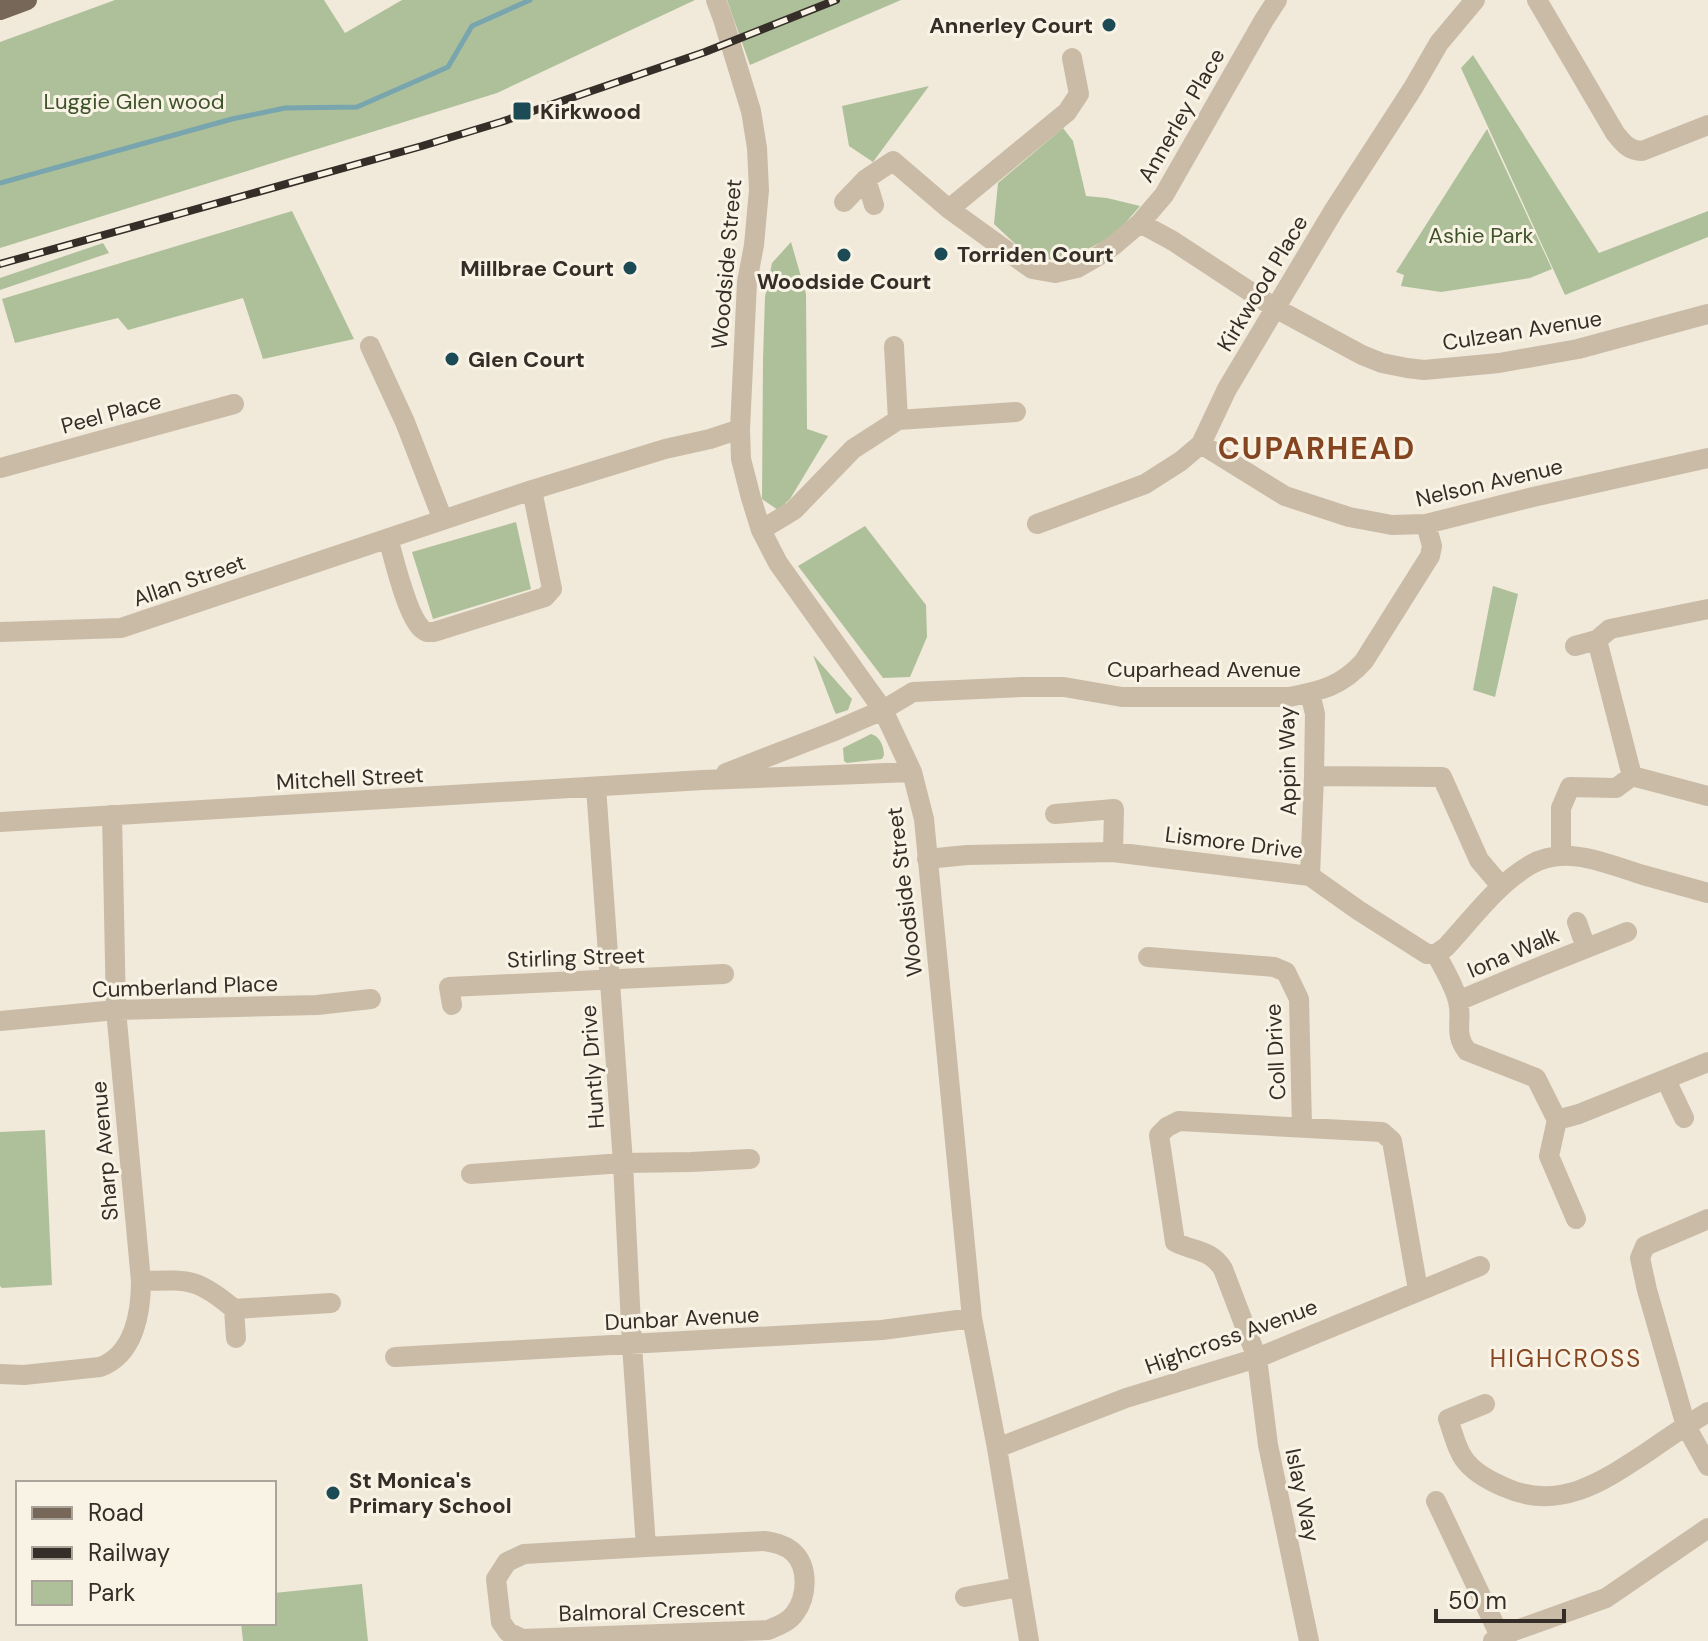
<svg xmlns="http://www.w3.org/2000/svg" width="1708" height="1641" font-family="'DM Sans',sans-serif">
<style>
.green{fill:#aec09a}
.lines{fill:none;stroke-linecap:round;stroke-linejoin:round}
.stream{stroke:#79a5ae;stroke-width:5}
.minor{stroke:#c9bba6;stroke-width:20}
.major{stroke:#776758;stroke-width:20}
.rail-casing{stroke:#352d27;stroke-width:8}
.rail{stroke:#f9f3e6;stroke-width:5;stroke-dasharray:15;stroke-linecap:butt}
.poi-dot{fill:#1c4b56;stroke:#f9f3e6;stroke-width:3}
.labels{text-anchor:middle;stroke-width:6;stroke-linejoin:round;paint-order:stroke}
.poi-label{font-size:22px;font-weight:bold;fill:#352d27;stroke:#f9f3e6;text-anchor:start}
.park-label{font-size:22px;fill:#3f532b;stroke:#f9f3e6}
.street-label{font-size:22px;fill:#352d27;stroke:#f9f3e6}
.neighbourhood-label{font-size:24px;letter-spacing:2px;fill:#844520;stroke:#f9f3e6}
.district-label{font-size:30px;font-weight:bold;letter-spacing:2px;fill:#844520;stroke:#f9f3e6}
</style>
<rect width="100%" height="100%" fill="#f1e9da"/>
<!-- green -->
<path class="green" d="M115 0H324L345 33 402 0H695L497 93 0 248V42Z
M727 0H901L750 65Z
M1473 55 1599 253 1708 211V237L1565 295 1461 68Z
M929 86 873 162 849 146 842 106Z
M1063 128 1073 141 1086 196 1107 198 1140 206 1115 235 1063 262 1027 255 994 224 998 183Z
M1487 129 1552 269 1530 278 1441 292 1401 286 1404 275 1396 272Z
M292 211 354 339 263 359 243 298 128 330 118 318 15 343 2 299Z
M791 242 806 294 807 429 828 436 790 499 778 510 762 499 763 359 765 297 772 263Z
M103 243 109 253 0 290V278Z
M516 522 531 589 433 619 412 552Z
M865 526 926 605 927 637 910 677 883 678 798 566Z
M1493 586 1518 594 1495 697 1473 690Z
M813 655 852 699 848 710 836 714 834 710Z
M871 734C880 736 884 747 884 755L882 759 847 763 844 761 843 748Z
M45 1130 52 1285 2 1288 0 1286V1132Z
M362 1584 368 1641H243L241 1623H274V1593Z"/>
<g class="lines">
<!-- stream -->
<path class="stream" d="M0 183 232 119 285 108 357 107 448 67 472 26 530 0"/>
<!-- minor -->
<path class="minor" d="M716 0 723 19 751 111 757 148 759 190 754 245 747 282 740 429 741 459 751 498 761 530 778 563 883 710 912 772 924 819 972 1318 997 1448 1029 1641
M1537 0 1615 133C1623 143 1629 151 1642 151L1708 125
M866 179 874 205
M844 202 866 179 893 161 949 209 1067 112 1079 94 1072 58
M949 209 1032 269 1055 273 1077 268 1098 256 1113 246 1140 223 1164 195 1264 20 1277 0
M1140 223 1173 241 1275 308 1362 355 1382 363 1407 368 1424 370 1499 363 1578 349 1708 314
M370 346 405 422 443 520
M894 346 898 420
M1201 444 1285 496 1349 517 1392 525 1426 524 1533 497 1708 458
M0 468 234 404
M1037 524 1145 484 1181 461 1201 444 1227 389 1334 210 1413 88 1439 43 1475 0
M761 530 794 510 853 449 898 420 1016 412
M388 538C394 559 407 616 422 629 427 633 428 632 434 632L545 597 552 589 532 490
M0 632 121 628 532 490 665 449 710 439 740 429
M1597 640 1632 776
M1575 646 1597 640 1610 629 1708 609
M726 773 832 732 883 710 913 692 1022 687H1064L1122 697H1289C1321 691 1342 686 1364 661L1430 556 1432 546 1426 524
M1314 776 1442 777 1479 860 1501 886
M596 787 623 1163 632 1345 646 1547 765 1541C775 1543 786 1545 794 1553 809 1568 807 1597 795 1613 789 1622 778 1626 768 1630L522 1639 508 1632 501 1622 496 1579 507 1562 524 1554 646 1547
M1055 814 1114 809 1113 852
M0 822 703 780 912 772
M1561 856V808L1570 787 1616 788 1632 776 1708 796
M927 859 967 855 1113 852 1310 876 1358 910 1427 954H1436L1446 947C1472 919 1496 885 1530 865 1566 844 1607 864 1643 875 1664 881 1686 887 1708 893
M1310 876 1314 776 1315 714 1310 693
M1577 922 1586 948
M1436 954C1444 969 1454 985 1458 1001 1463 1021 1453 1033 1467 1051L1536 1078 1557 1120
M1148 957 1274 967 1286 972 1299 999 1302 1127
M1458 1001 1539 967 1627 932
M452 1005 449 987 724 974
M0 1021 116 1010 317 1005 371 999
M1666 1080 1684 1118
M1557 1120 1579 1114 1708 1062
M1557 1120 1549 1156 1576 1219
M471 1174 623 1163 691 1162 750 1159
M1708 1219 1645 1246 1640 1258 1647 1290 1686 1426 1708 1466
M141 1281C188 1280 196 1277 234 1309L331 1303
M234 1309 236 1338
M395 1357 882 1330 972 1318
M0 1374 24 1375 100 1367C134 1355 141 1313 141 1281L116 1010 112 815
M1485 1404 1448 1419C1453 1432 1456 1448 1464 1459 1473 1472 1490 1481 1504 1487 1558 1512 1602 1482 1646 1453 1666 1439 1687 1425 1708 1412
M997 1448 1126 1398 1257 1358 1480 1266
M1436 1501 1500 1636
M965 1597 1019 1587
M1309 1641 1268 1445 1257 1358 1223 1269C1211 1249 1194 1252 1175 1242L1159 1135 1167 1127 1179 1121 1382 1132 1392 1141 1418 1290
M1493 1641 1500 1636 1606 1598 1708 1528"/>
<!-- major -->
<path class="major" d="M0 10 27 0"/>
<!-- rail casing -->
<g class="rail-casing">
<path id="rail" d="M0 264 422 146 501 122 705 52 836 0"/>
</g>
<!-- rail -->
<use href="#rail" class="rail"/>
</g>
<!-- markers -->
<g class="poi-dot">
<circle cx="1109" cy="25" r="8"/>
<rect x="512" y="101" width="20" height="20" rx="4"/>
<circle cx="941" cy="254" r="8"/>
<circle cx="844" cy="255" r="8"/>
<circle cx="630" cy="268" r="8"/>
<circle cx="452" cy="359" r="8"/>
<circle cx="333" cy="1493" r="8"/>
</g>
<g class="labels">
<!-- poi labels -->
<g class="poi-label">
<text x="1093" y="33" text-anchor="end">Annerley Court</text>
<text x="540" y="119">Kirkwood</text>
<text x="957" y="262">Torriden Court</text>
<text x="614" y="276" text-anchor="end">Millbrae Court</text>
<text x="844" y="289" text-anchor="middle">Woodside Court</text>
<text x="468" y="367">Glen Court</text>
<text x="349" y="1488">St Monica's<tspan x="349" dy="25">Primary School</tspan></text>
</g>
<!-- park labels -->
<g class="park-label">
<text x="134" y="109">Luggie Glen wood</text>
<text x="1481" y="243">Ashie Park</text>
</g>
<!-- street labels -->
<g class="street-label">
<text transform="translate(1181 115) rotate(-60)" y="8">Annerley Place</text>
<text transform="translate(726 264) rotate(-85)" y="8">Woodside Street</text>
<text transform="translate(1262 283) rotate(-59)" y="8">Kirkwood Place</text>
<text transform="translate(1522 330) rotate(-9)" y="8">Culzean Avenue</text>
<text transform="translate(111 413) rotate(-15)" y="8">Peel Place</text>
<text transform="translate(1489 482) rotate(-13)" y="8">Nelson Avenue</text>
<text transform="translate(189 580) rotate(-19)" y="8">Allan Street</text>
<text x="1204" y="677">Cuparhead Avenue</text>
<text transform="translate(1287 761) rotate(-91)" y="8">Appin Way</text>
<text transform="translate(350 778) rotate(-3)" y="8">Mitchell Street</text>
<text transform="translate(1234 842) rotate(7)" y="8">Lismore Drive</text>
<text transform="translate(904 892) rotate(-97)" y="8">Woodside Street</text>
<text transform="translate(1513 952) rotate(-23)" y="8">Iona Walk</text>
<text transform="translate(576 957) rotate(-2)" y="8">Stirling Street</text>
<text transform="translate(185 986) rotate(-2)" y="8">Cumberland Place</text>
<text transform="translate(1275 1052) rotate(-93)" y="8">Coll Drive</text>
<text transform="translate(592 1067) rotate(-94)" y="8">Huntly Drive</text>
<text transform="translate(104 1151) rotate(-95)" y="8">Sharp Avenue</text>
<text transform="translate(682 1318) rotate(-3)" y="8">Dunbar Avenue</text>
<text transform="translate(1231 1336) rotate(-20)" y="8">Highcross Avenue</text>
<text transform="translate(1303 1495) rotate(78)" y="8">Islay Way</text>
<text transform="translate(652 1610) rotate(-2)" y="8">Balmoral Crescent</text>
</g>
<!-- neighbourhood labels -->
<g class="neighbourhood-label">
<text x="1566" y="1367">HIGHCROSS</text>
</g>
<!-- district labels -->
<g class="district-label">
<text x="1317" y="459">CUPARHEAD</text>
</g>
</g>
<!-- legend -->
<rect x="16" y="1481" width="260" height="144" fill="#f9f3e6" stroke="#aba49a" stroke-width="2"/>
<rect x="32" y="1507" width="40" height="12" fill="#776758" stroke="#aba49a" stroke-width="2"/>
<text x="88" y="1521" font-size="24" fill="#352d27">Road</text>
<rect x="32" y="1547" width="40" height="12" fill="#352d27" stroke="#aba49a" stroke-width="2"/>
<text x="88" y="1561" font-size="24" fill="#352d27">Railway</text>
<rect x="32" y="1581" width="40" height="24" fill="#aec09a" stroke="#aba49a" stroke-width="2"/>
<text x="88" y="1601" font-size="24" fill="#352d27">Park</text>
<!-- scale -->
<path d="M1436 1609v12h128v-12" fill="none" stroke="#352d27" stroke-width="4"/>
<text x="1448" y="1609" font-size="24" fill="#352d27" stroke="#f9f3e6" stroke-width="6" paint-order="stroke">50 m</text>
</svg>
